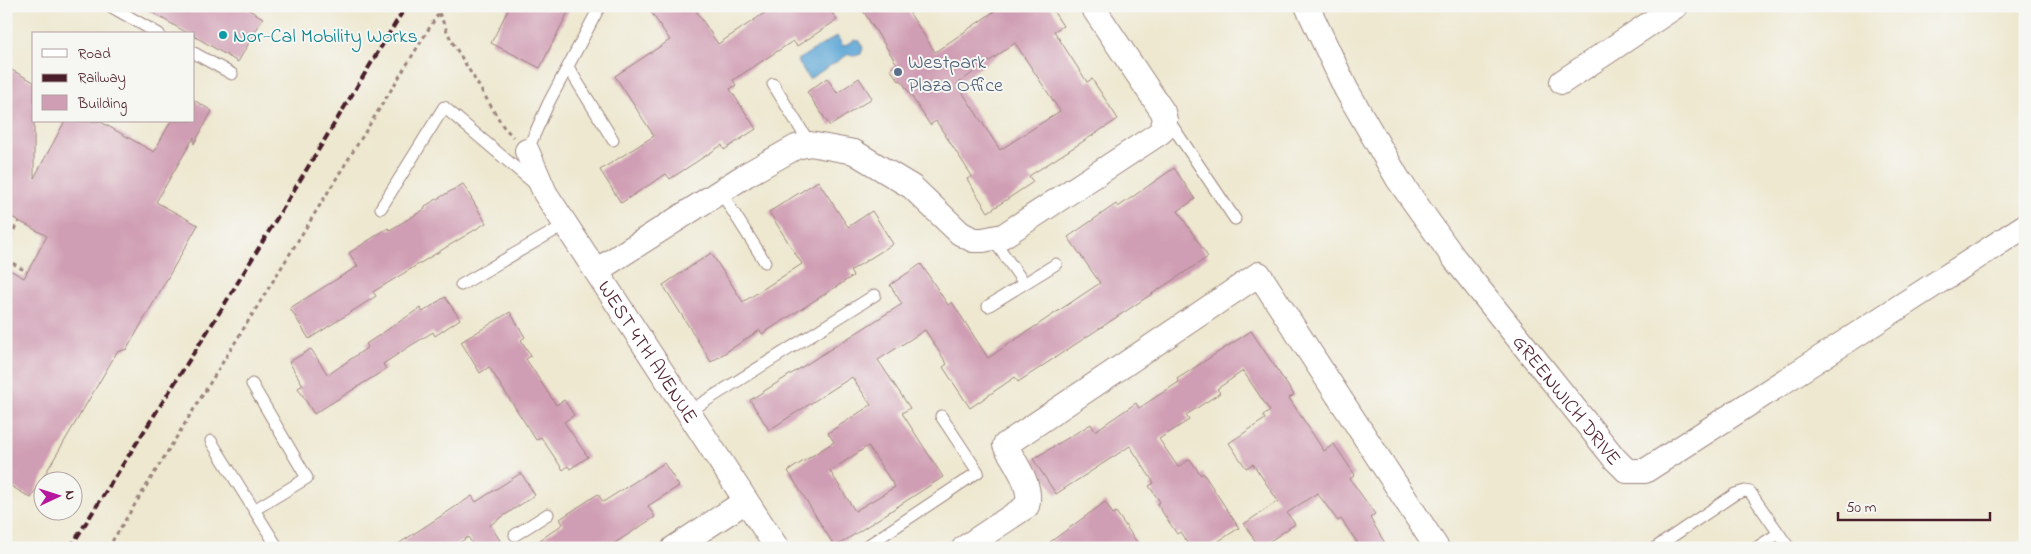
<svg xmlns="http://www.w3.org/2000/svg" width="2031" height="554" font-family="'Indie Flower',sans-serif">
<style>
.water{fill:#60a8d7;stroke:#556481}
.building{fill:#d09eb4;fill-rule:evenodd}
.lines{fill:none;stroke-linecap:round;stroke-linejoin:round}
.service-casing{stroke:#9c847e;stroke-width:13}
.minor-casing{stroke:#9c847e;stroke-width:26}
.path{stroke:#9c847e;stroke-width:3;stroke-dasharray:4 4;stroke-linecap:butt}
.service{stroke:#fff;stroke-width:11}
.minor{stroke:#fff;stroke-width:24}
.rail{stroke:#4a1f2b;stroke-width:4;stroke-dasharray:8 4;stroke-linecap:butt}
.culture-dot{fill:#0f9aa8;stroke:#f6f6f2;stroke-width:2}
.service-dot{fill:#5c6f8a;stroke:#f6f6f2;stroke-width:2}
.labels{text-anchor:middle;stroke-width:4;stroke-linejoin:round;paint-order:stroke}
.culture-label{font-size:20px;fill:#0d838f;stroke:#f6f6f2;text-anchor:start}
.service-label{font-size:20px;fill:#4e5e75;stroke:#f6f6f2;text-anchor:start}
.street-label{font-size:20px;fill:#4a1f2b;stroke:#f6f6f2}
</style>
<rect width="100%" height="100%" fill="#f6f6f2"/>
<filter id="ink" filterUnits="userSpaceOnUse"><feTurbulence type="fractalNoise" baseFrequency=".02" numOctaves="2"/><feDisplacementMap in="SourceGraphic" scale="10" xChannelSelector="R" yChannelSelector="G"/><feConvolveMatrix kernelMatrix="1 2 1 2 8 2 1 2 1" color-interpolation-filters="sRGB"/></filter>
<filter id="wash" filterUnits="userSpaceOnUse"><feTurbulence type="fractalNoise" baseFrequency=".0096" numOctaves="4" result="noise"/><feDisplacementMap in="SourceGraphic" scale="20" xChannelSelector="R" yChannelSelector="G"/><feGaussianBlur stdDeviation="1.12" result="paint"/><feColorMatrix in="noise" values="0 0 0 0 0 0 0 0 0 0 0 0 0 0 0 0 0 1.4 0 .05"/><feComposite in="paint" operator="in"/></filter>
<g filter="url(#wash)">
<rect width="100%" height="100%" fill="#eee8d0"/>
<!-- water -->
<path class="water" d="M837 36 843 46 855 40 860 41 863 48 861 54 855 56 849 54 809 79 797 60Z"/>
<g id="blocks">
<!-- building -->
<path class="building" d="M141 6H242L263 18 238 62 194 36V34H189Z
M510 6H571L540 68 491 43Z
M647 6H693L718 44 772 8 776 14 789 6H827L837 20 797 46 793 41 733 80 736 85 730 89 756 129 724 150 722 145 670 179 666 174 621 203 600 170 654 136 615 76 670 40Z
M860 6H905L935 52 1002 6H1050L1063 26 1054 31 1087 82 1092 79 1118 119 1029 176 1033 182 988 212 967 179 972 176 936 121 930 125 901 80 899 81 890 69 897 64ZM1015 43 1060 111 1000 150 957 84Z
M6 67 34 82V178L65 121H99L154 152 171 121H194V100L212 111 194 144V137L156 202 198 225 127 349 117 352 31 498 6 483V268L24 278 47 236 6 214Z
M827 78 837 93 859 78 872 98 830 126 807 92Z
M1174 168 1195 199 1178 211 1208 257 1018 382 1015 377 970 408 943 367 947 364 925 330 878 360 910 408 902 413 943 477 835 547 788 471 834 442 828 433 871 405 852 377 769 430 750 400 902 304 890 285 921 264 948 305 952 302 988 358 1100 283 1068 237 1116 204 1118 207ZM868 446 895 487 855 511 830 471Z
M818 181 848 227 872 211 893 244 850 271 853 276 762 334 760 330 711 362 663 285 711 253 743 302 802 264 769 212Z
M463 184 486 223 373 292 376 296 309 339 290 308 358 266 349 253 388 228 390 230 425 209V206Z
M445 297 460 319 435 336 433 332 410 346 383 364 386 369 314 414 298 388 303 385 289 362 311 349 328 375 368 347 366 344 420 308 423 312Z
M510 312 525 337 521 340 531 356 526 359 556 405 564 400 574 415 564 422 588 457 570 469 568 466 563 470 541 437 536 440 489 367 480 373 461 342Z
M1251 331 1294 395 1289 398 1324 451 1334 444 1355 475 1350 479 1375 514 1370 518 1388 548H1361L1341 519 1338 521 1317 493 1287 513 1295 524 1260 548 1244 524 1278 501 1253 464 1246 468 1229 443 1265 419 1263 416 1270 411 1243 371 1217 389 1220 393 1186 415 1189 420 1159 439 1178 467 1190 459 1201 475 1203 473 1239 528 1208 548H1191L1180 532 1177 534 1157 504 1160 502 1149 486 1154 483 1130 446 1056 494 1033 459 1091 424 1095 431 1136 403 1139 408 1179 382 1177 379Z
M664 463 679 486 648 506 655 517 607 548H529L563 524 560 519 598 494 603 502Z
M521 473 535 495 490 525 505 548H475L468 537 452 548H392L472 496 476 502Z
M1105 502 1113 514 1116 512 1141 548H1042Z"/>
</g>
</g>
<g filter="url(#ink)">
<use href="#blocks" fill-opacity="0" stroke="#9c847e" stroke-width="1"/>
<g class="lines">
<!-- service casing -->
<g class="service-casing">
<path id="service" d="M110 6 159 34
M194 53 232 74
M568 67 613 140
M773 84 810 144
M1167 118 1235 219
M527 151 549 102 600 6
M720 191 765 262
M381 208 444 107 536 185
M992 238 1024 283
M461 285 566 224
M988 306 1056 264
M252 384 307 478 254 510
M688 412 875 295
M211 441 278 548
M515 535 548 514
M864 548 978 472 941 416
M1655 548 1735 494 1745 491 1750 492 1789 548
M1756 548 1779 533"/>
</g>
<!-- minor casing -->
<g class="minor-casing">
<g id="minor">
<path id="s1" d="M1307 6 1346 89 1398 179 1454 258 1615 459 1627 471H1645L2025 226"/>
<path d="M1562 82 1676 6"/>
<path id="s2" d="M527 151 545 193 777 548"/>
<path d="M596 271 746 175 796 147 810 144 854 152 912 187 960 233 973 240H983L1003 236 1161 132 1165 120 1163 112 1092 6"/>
<path d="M674 548 746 501"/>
<path d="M964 548 1027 506C1033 486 1015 463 1005 445L1259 274 1437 548"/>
</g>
</g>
<!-- path -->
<path class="path" d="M439 13 451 40 503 126 513 137
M6 244 19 221
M6 259 27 272
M108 548 443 6"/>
<!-- service -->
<use href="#service" class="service"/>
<!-- minor -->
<use href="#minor" class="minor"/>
<!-- rail -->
<path class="rail" d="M70 548 221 310 406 6"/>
</g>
</g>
<!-- markers -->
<circle class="culture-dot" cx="223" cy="35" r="5"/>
<circle class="service-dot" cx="898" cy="72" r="5"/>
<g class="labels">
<!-- culture labels -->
<g class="culture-label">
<text x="233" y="42">Nor-Cal Mobility Works</text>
</g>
<!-- service labels -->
<g class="service-label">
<text x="908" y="68">Westpark<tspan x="908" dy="23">Plaza Office</tspan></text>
</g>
<!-- street labels -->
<g class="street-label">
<text dy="7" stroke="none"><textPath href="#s2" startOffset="235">WEST 4TH AVENUE</textPath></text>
<text dy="7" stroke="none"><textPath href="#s1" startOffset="474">GREENWICH DRIVE</textPath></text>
</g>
</g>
<!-- margin -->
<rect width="2031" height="554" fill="none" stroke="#f6f6f2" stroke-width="25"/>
<!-- legend -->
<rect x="32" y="32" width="162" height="90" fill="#f6f6f2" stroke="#b1a0a2"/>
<rect x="42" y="49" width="25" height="8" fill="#ffffff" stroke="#b1a0a2"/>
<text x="78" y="58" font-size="15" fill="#4a1f2b">Road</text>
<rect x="42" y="74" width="25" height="8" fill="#4a1f2b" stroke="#b1a0a2"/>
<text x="78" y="82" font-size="15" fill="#4a1f2b">Railway</text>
<rect x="42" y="95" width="25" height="15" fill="#d09eb4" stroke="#b1a0a2"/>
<text x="78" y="108" font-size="15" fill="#4a1f2b">Building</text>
<!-- north arrow -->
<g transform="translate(58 496) rotate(86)"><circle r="24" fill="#f6f6f2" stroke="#b1a0a2"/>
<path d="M0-4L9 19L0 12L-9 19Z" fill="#b5179e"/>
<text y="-8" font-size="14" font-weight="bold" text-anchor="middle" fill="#4a1f2b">N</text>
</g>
<!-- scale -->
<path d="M1838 512v8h152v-8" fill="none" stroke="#4a1f2b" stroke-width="2.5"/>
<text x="1846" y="512" font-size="15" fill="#4a1f2b" stroke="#f6f6f2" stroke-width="4" paint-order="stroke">50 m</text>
</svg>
